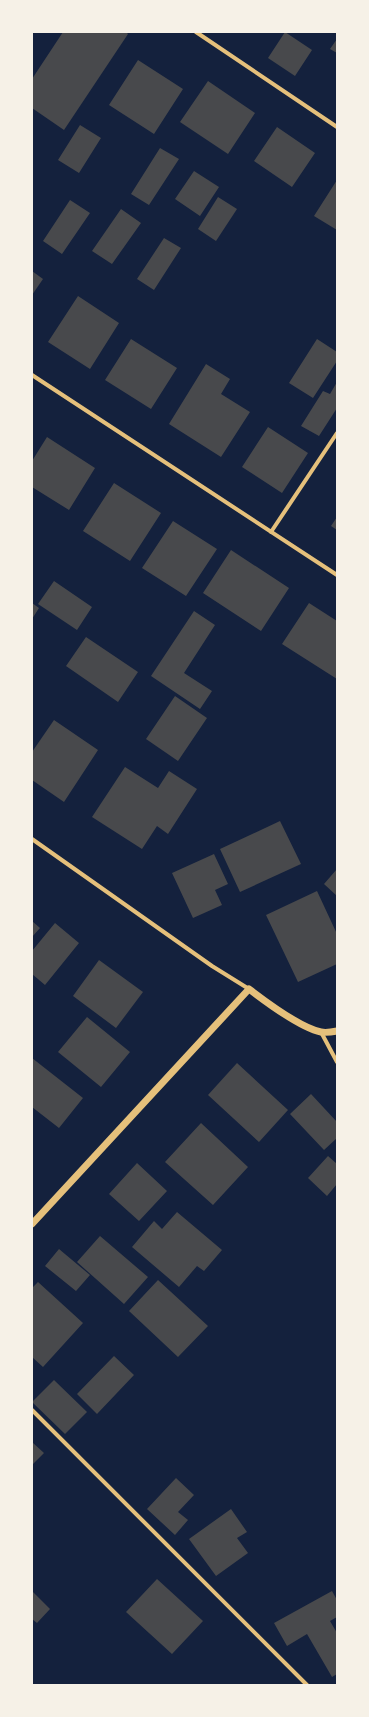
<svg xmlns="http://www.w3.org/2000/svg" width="369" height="1717" font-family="Bitter,serif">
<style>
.building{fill:#48494c}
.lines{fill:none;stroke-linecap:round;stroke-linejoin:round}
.minor{stroke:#e5c07b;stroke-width:4}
.tertiary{stroke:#e5c07b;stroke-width:7}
</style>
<rect width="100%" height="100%" fill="#14213d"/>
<!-- building -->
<path class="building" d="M63 32H126L128 34 64 130 32 108V79Z
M285 32 312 50 295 76 268 58Z
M337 39V53L330 49Z
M138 60 183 89 154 134 109 105Z
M208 81 255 113 228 154 180 122Z
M80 125 101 138 79 173 58 160Z
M277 127 315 153 292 187 254 161Z
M160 148 179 159 149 205 131 194Z
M194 171 219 187 200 216 175 199Z
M337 180V230L314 216Z
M218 197 237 209 216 241 198 229Z
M70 200 90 213 62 254 43 241Z
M121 209 141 223 112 264 92 251Z
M164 238 181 248 154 290 137 279Z
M32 271 43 279 32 295Z
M78 296 119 323 90 369 48 342Z
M131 339 177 368 151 409 105 380Z
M317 339 337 352V361L313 398 289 383Z
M206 364 230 379 221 394 250 412 221 457 169 424Z
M337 382V408L319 436 301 426 323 391 330 394Z
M268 427 308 453 282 493 242 467Z
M47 437 95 468 69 510 32 487V461Z
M114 483 161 513 130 561 83 531Z
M337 517V530L331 526Z
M173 521 217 549 186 596 142 568Z
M231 550 289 588 261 631 203 593Z
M54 581 92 607 77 630 38 604Z
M32 603 39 608 32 619Z
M309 603 337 621V679L282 644Z
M194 611 215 625 184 673 212 691 200 709 151 676Z
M86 637 138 672 118 702 66 666Z
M175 696 207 718 178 761 146 739Z
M54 720 98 750 64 802 32 780V752Z
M125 767 158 788 169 771 197 789 168 834 157 826 142 849 92 817Z
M280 821 301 864 240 892 220 849Z
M214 854 228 884 215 890 222 905 193 918 172 873Z
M337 869V896L324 884Z
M317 891 337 934V964L298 982 266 915Z
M32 921 40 928 32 937Z
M55 923 79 943 45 985 32 974V951Z
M99 960 143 992 116 1028 73 996Z
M87 1017 130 1052 101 1087 58 1052Z
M32 1058 83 1098 59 1128 32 1107Z
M237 1063 288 1110 259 1142 208 1095Z
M311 1094 337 1122V1138L324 1150 290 1114Z
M201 1123 248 1167 213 1205 165 1162Z
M328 1156 337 1164V1184L327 1196 308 1178Z
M137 1163 167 1191 139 1221 109 1194Z
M177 1212 222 1250 204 1271 197 1266 179 1287 132 1247 154 1221 162 1229Z
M100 1236 148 1277 124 1304 77 1262Z
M59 1249 90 1275 76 1291 45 1266Z
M158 1280 208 1326 178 1357 129 1311Z
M38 1282 83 1323 43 1367 32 1357V1288Z
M114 1356 134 1375 97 1414 77 1394Z
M54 1380 87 1412 65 1434 32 1402Z
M32 1442 44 1453 32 1465Z
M176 1478 194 1495 178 1512 188 1520 175 1535 147 1509Z
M231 1509 247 1532 237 1538 248 1553 216 1576 189 1539Z
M157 1579 203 1621 172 1654 126 1612Z
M32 1591 50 1609 37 1623 32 1619Z
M332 1591 337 1600V1617L330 1621 337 1633V1674L332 1677 307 1634 287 1646 274 1623Z"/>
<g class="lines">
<!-- minor -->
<path class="minor" d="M196 32 337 127
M32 375 337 575
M271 532 337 433
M32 839 212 966 249 989
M321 1032 337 1062
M32 1410 307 1685"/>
<!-- tertiary -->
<path class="tertiary" d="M32 1224 249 989C266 1002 301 1028 321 1032 326 1033 332 1032 337 1031"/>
</g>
<!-- border -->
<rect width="369" height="1717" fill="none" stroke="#f6f1e7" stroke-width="66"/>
</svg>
